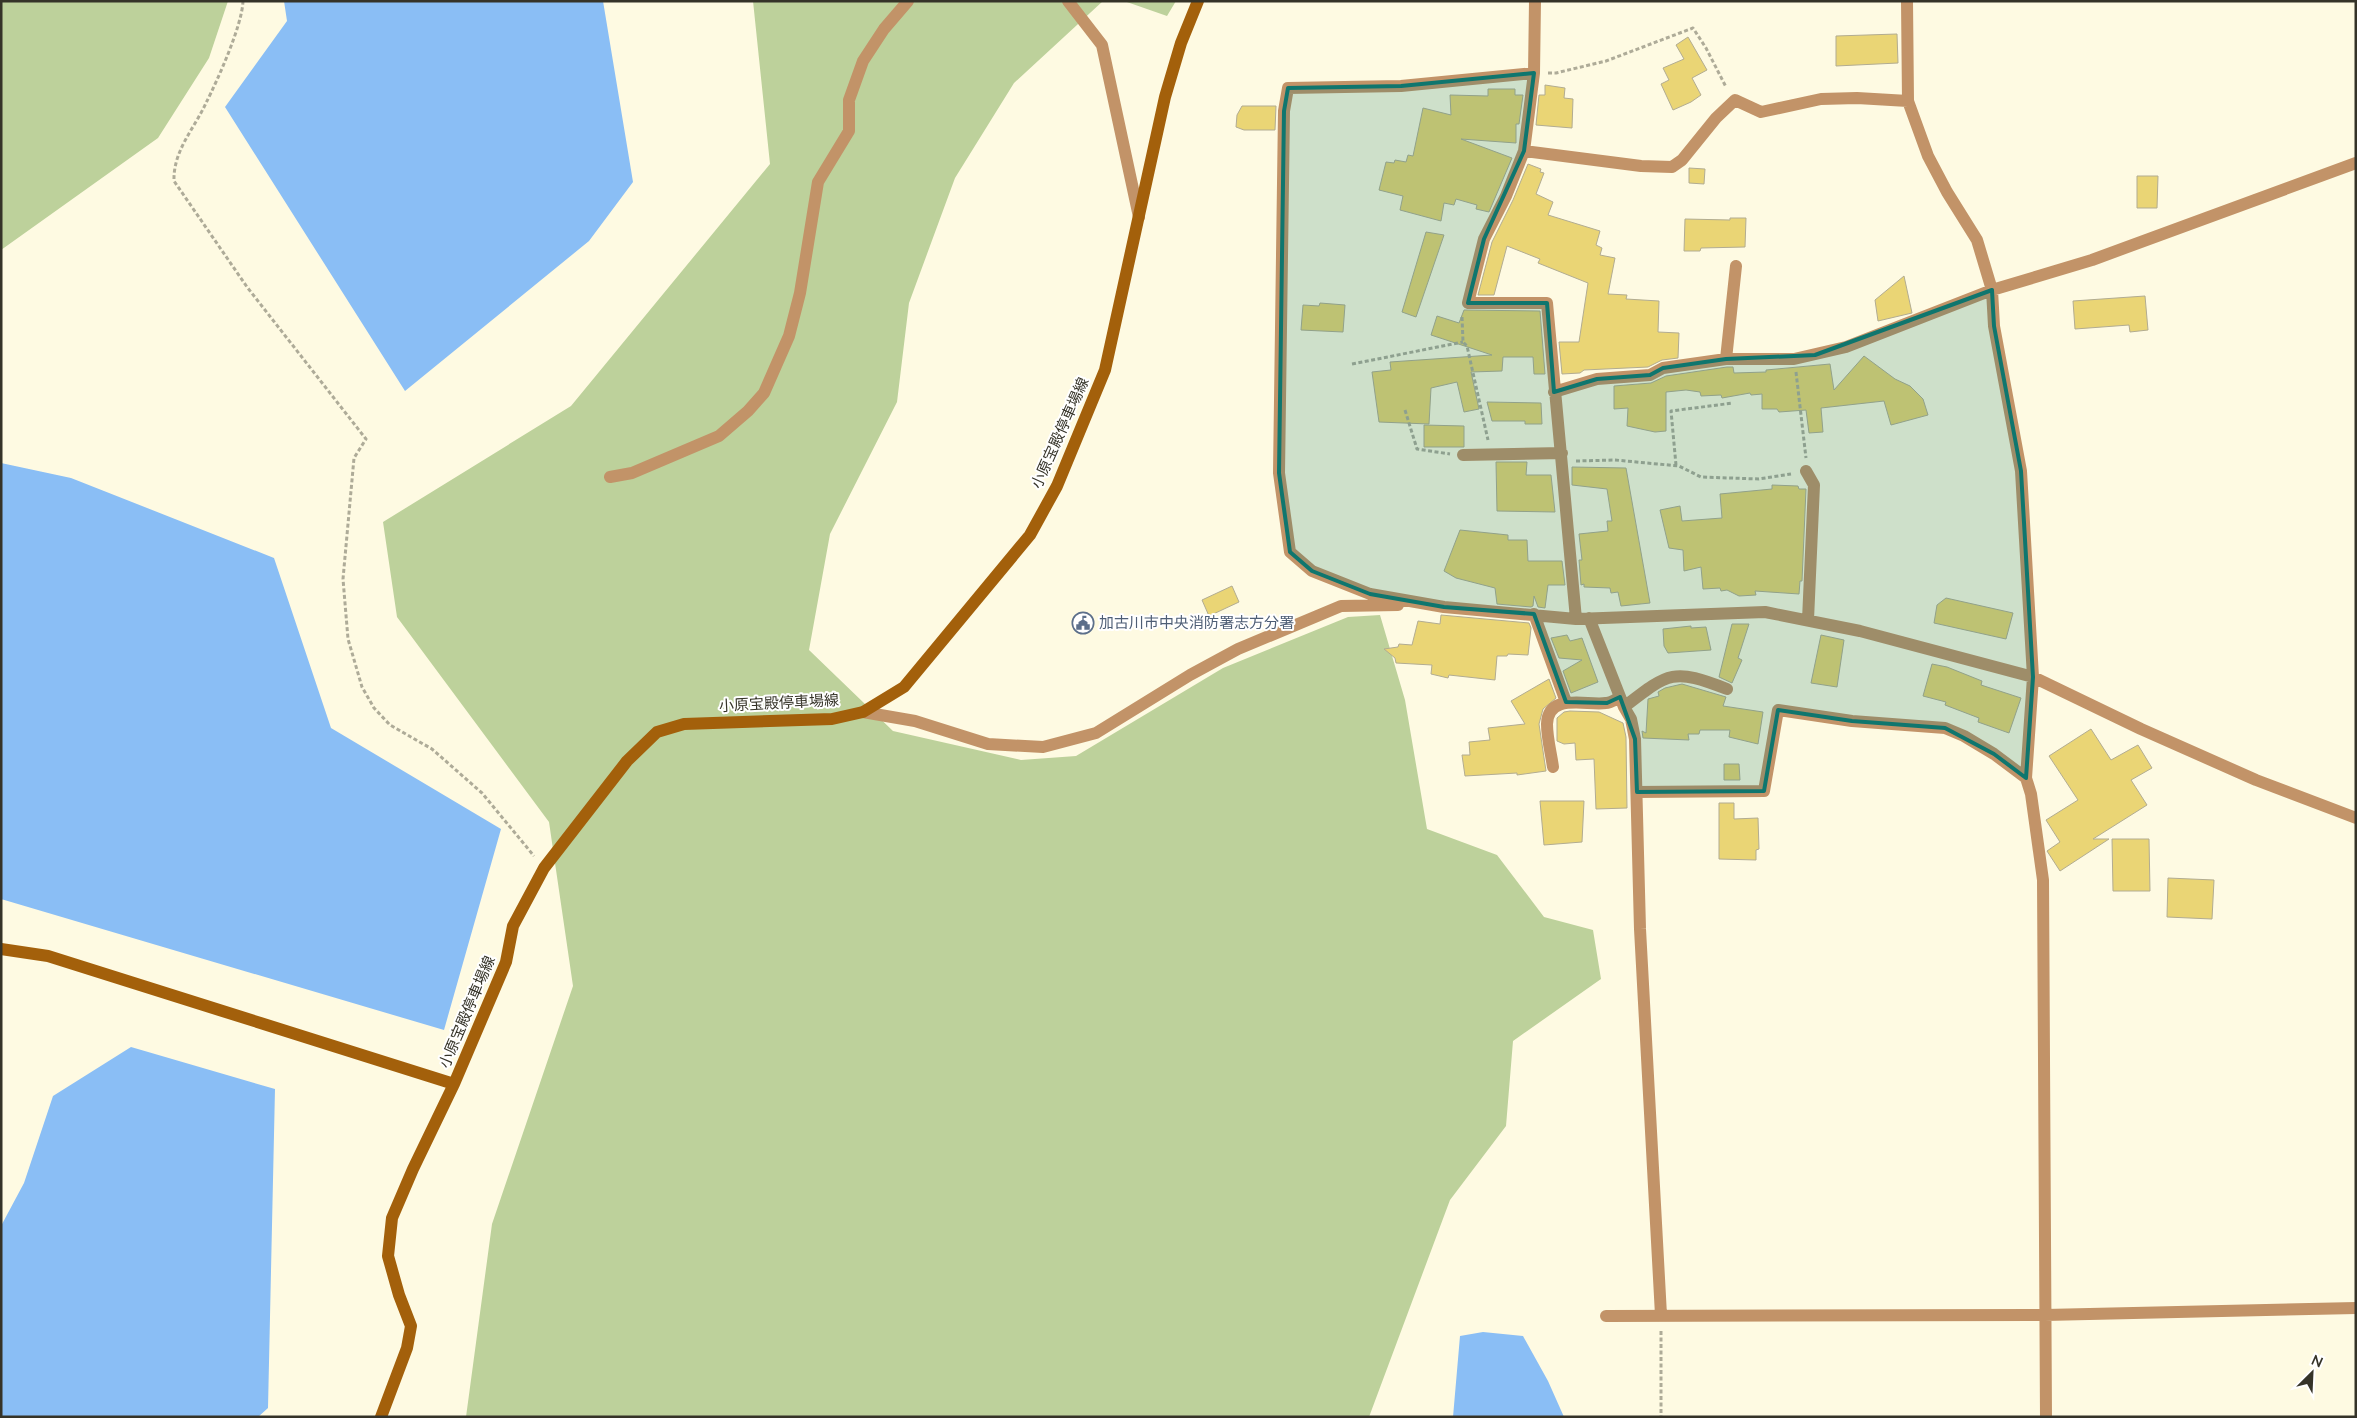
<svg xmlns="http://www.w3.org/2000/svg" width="2357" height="1418" font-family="Lato,'Noto Sans JP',sans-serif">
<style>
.green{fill:#bdd19b}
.water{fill:#8abef5}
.building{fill:#ead575;stroke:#b2ac91}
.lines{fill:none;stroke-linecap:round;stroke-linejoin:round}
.path{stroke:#aeab98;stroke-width:3;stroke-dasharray:4 2.5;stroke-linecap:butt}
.street{stroke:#c29368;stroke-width:12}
.secondary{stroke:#a3600b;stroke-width:12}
.marked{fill:#0f766e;fill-opacity:0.2;stroke:#0f766e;stroke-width:4;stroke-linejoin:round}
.labels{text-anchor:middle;stroke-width:4;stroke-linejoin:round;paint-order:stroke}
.street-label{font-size:15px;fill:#353328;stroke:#fff}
.service-label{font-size:15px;fill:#4e5e75;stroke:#fff;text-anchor:start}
</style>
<rect width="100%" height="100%" fill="#fefae2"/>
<!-- green -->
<path class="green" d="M1 1H228L209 58 158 138 1 250Z
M753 1H1103L1014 83 955 178 909 303 897 402 830 534 809 650 893 731 1021 760 1076 756 1223 668 1348 617 1380 615 1405 700 1427 829 1497 855 1544 917 1593 930 1601 979 1513 1041 1506 1126 1450 1200 1369 1417H466L492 1224 573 986 549 822 397 617 383 522 571 406 770 164Z
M1124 1H1176L1167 16Z"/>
<!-- water -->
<path class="water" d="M284 1H603L633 182 589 241 405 391 225 107 287 21Z
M1 463 71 478 274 558 331 728 501 829 444 1030 1 899Z
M131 1047 275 1089 268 1408 258 1417H1V1226L24 1183 53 1096Z
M1483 1332 1523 1336 1548 1381 1564 1417H1453L1460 1336Z"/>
<!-- building -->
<path class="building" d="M1897 34 1898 63 1836 66V36Z
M1688 37 1707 70 1692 78 1701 95 1691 102 1673 110 1661 84 1669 80 1663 68 1684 59 1676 45Z
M1545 85 1565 88 1564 98 1573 99 1572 128 1536 125 1539 95H1545Z
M1488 89H1515V95H1523L1519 124H1516V143L1461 139 1512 158 1489 212 1476 209 1477 205 1456 199 1454 205 1444 203 1441 221 1400 210 1403 196 1379 190 1386 162 1394 163 1395 160 1406 162 1408 155 1413 156 1423 108 1451 115 1450 95 1488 96Z
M1242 106H1276L1275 130H1244L1236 127 1237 115Z
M1528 164 1541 169 1540 172 1544 173 1536 194 1553 202 1548 215 1600 231 1596 245 1602 248 1600 255 1615 258 1608 294 1627 295 1626 299 1659 301 1658 332 1679 333 1678 358 1662 360 1648 367 1584 370 1580 373 1562 374 1559 342H1579L1588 283 1538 263 1540 259 1507 246 1494 295H1478L1492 242 1513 200Z
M1689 168 1705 169 1704 184 1689 183Z
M2137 176H2158L2157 208H2137Z
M1730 218H1746L1745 247 1701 248 1700 251H1684L1685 219 1730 220Z
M1426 232 1444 235 1416 317 1402 312Z
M1904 276 1912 313 1878 321 1875 300Z
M2145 296 2148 330 2130 332 2129 325 2075 329 2073 301Z
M1320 303 1345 305 1343 332 1301 330 1303 305 1319 306Z
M1464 310 1540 311 1545 374H1534L1533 357H1503L1502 371 1471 372 1479 409 1464 412 1457 382 1431 388 1429 424 1379 422 1372 372 1391 370 1390 362 1492 355 1431 335 1437 316 1459 323Z
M1864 356 1895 379 1910 386 1923 399 1928 415 1891 425 1884 401 1821 408 1823 432 1809 433 1806 410 1779 412 1777 409H1762V394L1751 395 1750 393 1722 398 1721 395 1701 396 1700 392 1686 390 1666 392V431L1655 432 1627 426 1628 408 1614 409V386L1651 383 1666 376 1727 367H1733L1734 373 1766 372V370L1830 364 1834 390Z
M1487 402 1541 403 1542 424H1525V421H1492Z
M1424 425 1464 426V447H1424Z
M1496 462H1527L1526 475H1551L1555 512 1497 511Z
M1572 467 1626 468 1650 603 1621 606 1618 592 1611 593 1610 588 1584 587V584L1581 585 1579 560H1582L1579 534 1608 531 1607 521H1612L1607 489 1572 485Z
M1772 485 1798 486 1799 489H1806L1802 581H1800L1799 594 1755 591 1756 595 1739 596 1727 590 1721 591 1720 588 1703 589 1701 567 1684 571 1683 550 1669 548 1660 510 1680 506 1682 521 1722 518 1720 494 1772 489Z
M1460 530 1508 535V540H1527L1528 561H1562L1565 585H1548L1545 608 1538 607 1534 596 1533 606 1531 607 1497 604 1495 588 1456 578 1444 571Z
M1232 586 1239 602 1209 616 1202 600Z
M1946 598 2013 613 2006 639 1934 623 1937 605Z
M1441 615 1529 623 1531 628 1528 655 1508 654 1507 656H1497L1495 680 1449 675 1448 678 1431 674 1432 665 1396 663 1395 658 1384 649 1398 647 1399 644 1412 645 1418 621 1440 624Z
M1732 624H1749L1738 658 1742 660 1732 683 1719 677Z
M1691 626V628L1706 627 1711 650 1668 653 1664 646 1663 629Z
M1567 635 1570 641 1582 638 1598 682 1571 693 1563 671 1582 660 1559 658 1551 638Z
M1821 635 1844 640 1837 687 1811 683Z
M1932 664 1947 667 1982 681 1981 685 2021 698 2009 733 1978 722 1979 718 1945 705 1946 702 1923 696Z
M1549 679 1556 698 1543 709 1539 724 1546 771 1517 775V773L1465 776 1462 755H1470L1469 742 1490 740 1488 728 1525 724 1511 701Z
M1682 684 1726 697 1723 706 1763 712 1758 744 1729 737 1730 730H1700L1699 734H1688L1689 740 1643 738 1642 731 1646 733 1648 699 1659 696 1658 692 1665 688Z
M1570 711 1599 712 1623 723 1626 737 1627 808 1596 809 1594 759 1576 760 1575 743 1564 744 1557 741V718L1564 712Z
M2091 729 2111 760 2138 745 2152 768 2131 780 2147 805 2093 839H2109L2060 871 2047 851 2060 842 2046 820 2078 800 2049 756Z
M1724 764H1739L1740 780H1724Z
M1540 801H1584L1582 842 1544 845Z
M1719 803H1734V819L1758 818 1759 849 1756 850V860L1719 859Z
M2112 839H2149L2150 891H2113Z
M2168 878 2214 880 2212 919 2167 917Z"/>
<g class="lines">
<!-- path -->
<path class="path" d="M243 1C242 26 218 79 206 103 194 129 173 151 174 181L247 287 366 439 354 458 343 579 348 639 362 687 374 708 390 725 432 749 482 793 534 856
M1548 73H1556L1606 61 1693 28 1706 48 1726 87
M1462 317 1463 342 1467 346 1488 440
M1352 364 1463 342
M1796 372 1806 458
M1405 410 1417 449 1450 454
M1576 461 1615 460 1679 466 1701 477 1759 479 1791 474
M1676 465 1671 411 1733 403
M1661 1331V1417"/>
<!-- street -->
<path class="street" d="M1068 1 1102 45 1139 217
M1535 1 1534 73 1524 151 1506 196 1484 239 1468 303H1547L1576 619
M1907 1 1908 101 1928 156 1947 192 1977 240 1992 290 1994 326 2021 471 2033 677 2026 778 2031 794 2043 880 2046 1417
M1534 73 1401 86 1288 88 1284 111 1279 473 1290 552 1312 571 1370 594 1444 607 1576 619 1765 612 1860 631 2033 677 2141 729 2256 780 2356 818
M1524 151 1641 166 1672 167 1682 160 1716 118 1735 100 1761 112 1821 99 1857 98 1908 101
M1726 359 1736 266
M1554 392 1597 379 1650 375 1663 368 1726 359H1794L1846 347 1992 290 2092 260 2356 163
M1463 455 1562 453
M1806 471 1814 485 1808 620
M610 477 632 473 719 436 748 411 764 393 789 336 800 293 818 182 849 131V100L863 61 884 29 908 1
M1534 614 1566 702
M1589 618 1624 707 1631 719 1635 739 1640 929 1661 1315
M1624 707C1669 672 1673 668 1727 689
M863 712 915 721 988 744 1043 747 1096 733 1190 675 1238 649 1341 606 1398 605
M1553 767C1551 753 1547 738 1547 724 1548 692 1587 706 1606 703 1611 703 1616 699 1620 697
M1637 792 1764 791 1778 710 1852 721 1945 728 1964 736 1994 754 2026 778
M1606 1316 2045 1315 2356 1308"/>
<!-- secondary -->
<path class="secondary" d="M1 949 48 956 454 1084
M381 1417 407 1348 411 1326 399 1295 388 1256 392 1218 413 1169 454 1084 506 962 513 926 544 868 627 761 657 732 684 724 832 719 863 712 904 687 1030 535 1057 486 1105 370 1165 97 1181 43 1198 1"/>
</g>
<!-- marked area -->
<path class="marked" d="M1534 73 1524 151 1484 239 1468 303H1547L1554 392 1597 379 1650 375 1663 368 1726 359 1815 355 1992 290 1994 326 2021 471 2033 677 2026 778 1994 754 1945 728 1852 721 1778 710 1764 791 1637 792 1635 739 1620 697 1607 703 1566 702 1534 614 1444 607 1370 594 1312 571 1290 552 1279 473 1284 111 1288 88 1401 86Z"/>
<!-- icons -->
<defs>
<g id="civic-ring" transform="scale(1.125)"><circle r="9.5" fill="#fff" stroke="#5c6f8a" stroke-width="1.5"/><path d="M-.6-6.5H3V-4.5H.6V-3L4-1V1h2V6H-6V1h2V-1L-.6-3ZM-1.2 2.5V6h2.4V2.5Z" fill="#5c6f8a"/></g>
</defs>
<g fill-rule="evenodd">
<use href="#civic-ring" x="1083" y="623"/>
</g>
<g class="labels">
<!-- street labels -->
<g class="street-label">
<text transform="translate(1060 433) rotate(-66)" y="5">小原宝殿停車場線</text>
<text transform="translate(779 703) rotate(-3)" y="5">小原宝殿停車場線</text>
<text transform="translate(467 1012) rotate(-67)" y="5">小原宝殿停車場線</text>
</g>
<!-- service labels -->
<g class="service-label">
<text x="1099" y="628">加古川市中央消防署志方分署</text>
</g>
</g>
<!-- border -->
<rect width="2357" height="1418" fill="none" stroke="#353328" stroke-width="5"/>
<!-- north arrow -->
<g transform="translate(2312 1373) rotate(24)" stroke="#ffffff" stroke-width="4" paint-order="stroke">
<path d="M0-4L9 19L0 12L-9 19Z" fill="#353328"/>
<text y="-8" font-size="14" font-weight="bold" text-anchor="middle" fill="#353328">N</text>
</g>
</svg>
